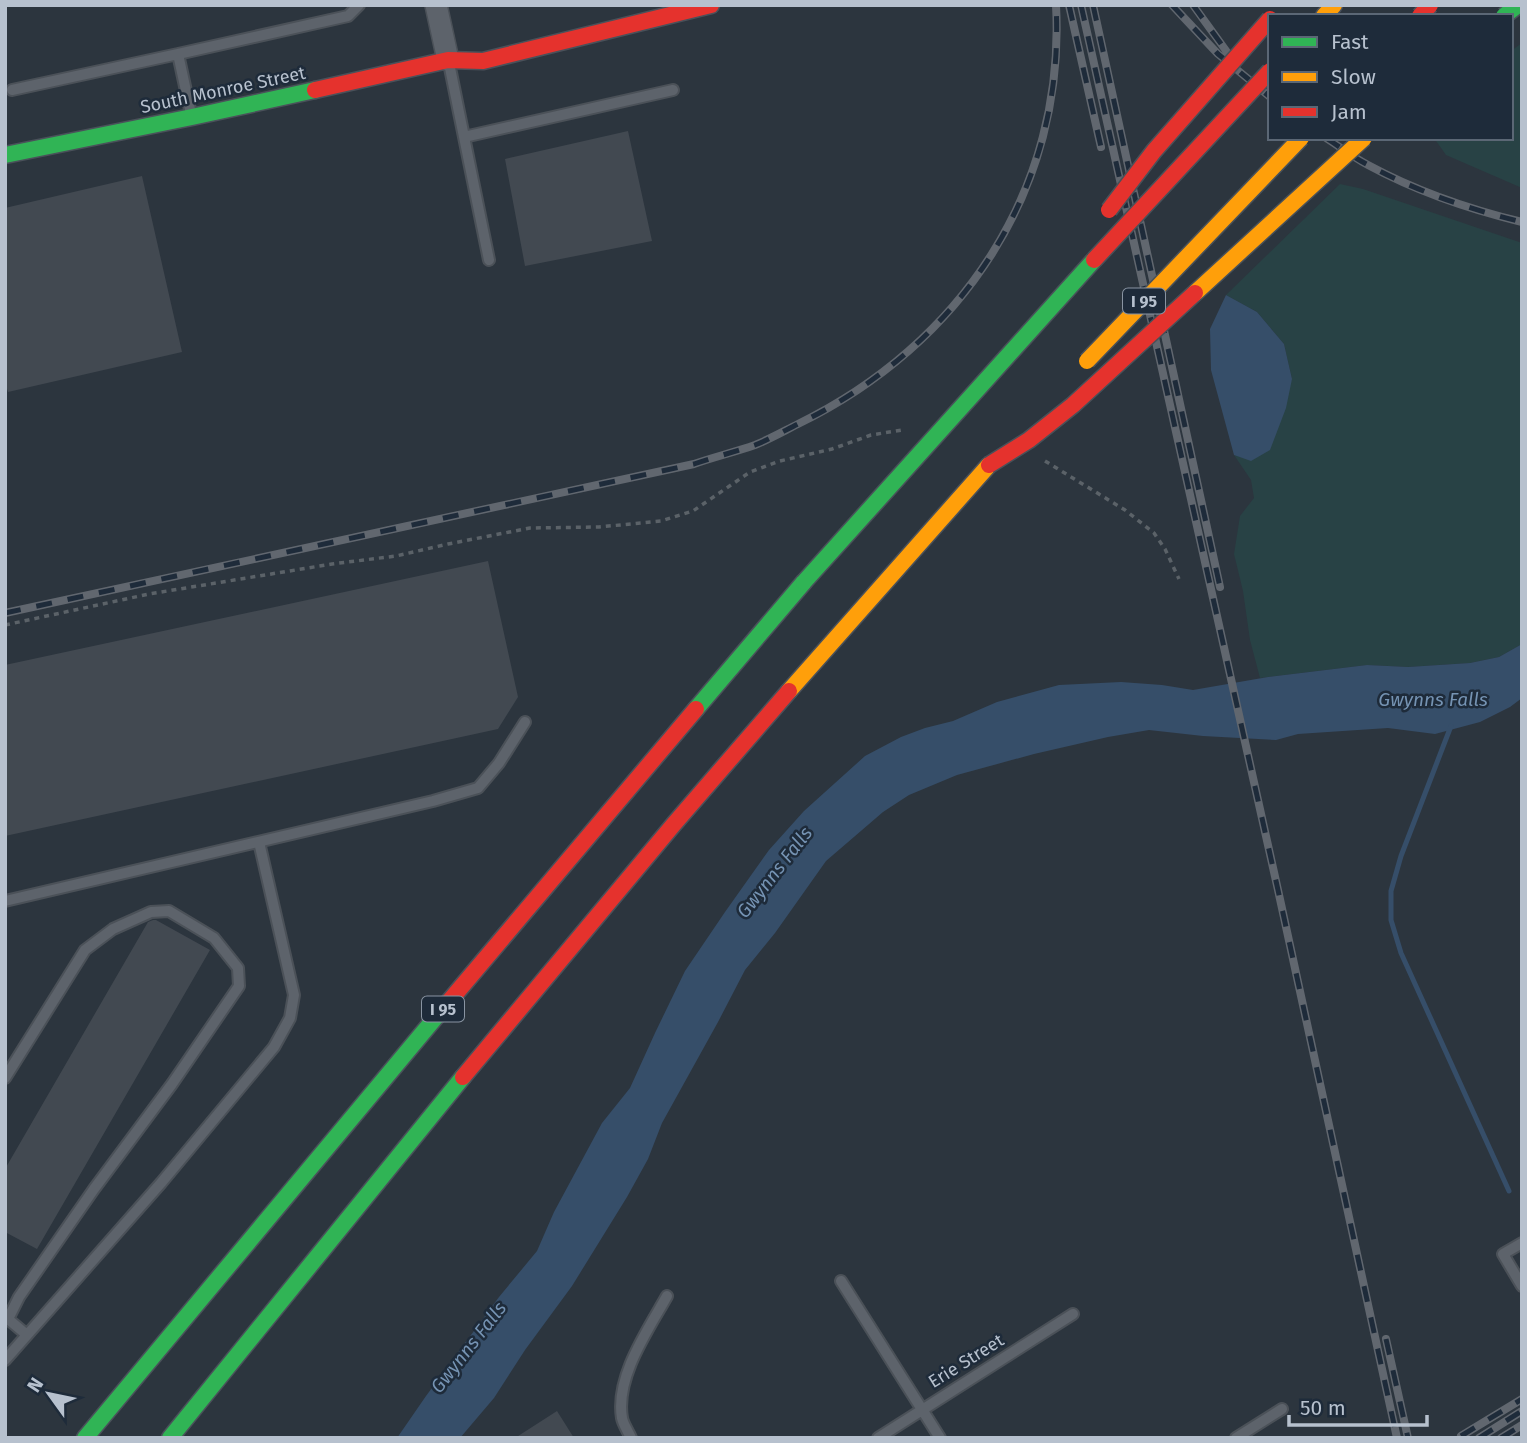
<svg xmlns="http://www.w3.org/2000/svg" width="1527" height="1443" font-family="'Fira Sans',sans-serif">
<style>
.green{fill:#284245}
.water{fill:#364e69}
.lines{fill:none;stroke-linecap:round;stroke-linejoin:round}
.stream{stroke:#364e69;stroke-width:5}
.building{fill:#424951}
.lane-casing{stroke:#4b5158;stroke-width:14}
.street-casing{stroke:#4b5158;stroke-width:24}
.fast-casing{stroke:#4a515a;stroke-width:19}
.slow-casing{stroke:#4a515a;stroke-width:19}
.jam-casing{stroke:#4a515a;stroke-width:19}
.path{stroke:#5b6268;stroke-width:3.5;stroke-dasharray:5 5;stroke-linecap:butt}
.lane{stroke:#5d636b;stroke-width:10}
.street{stroke:#5d636b;stroke-width:21}
.fast{stroke:#30b455;stroke-width:16}
.slow{stroke:#ff9f0a;stroke-width:16}
.jam{stroke:#e5322d;stroke-width:16}
.rail-casing{stroke:#61676f;stroke-width:8}
.rail{stroke:#1e2b3a;stroke-width:5;stroke-dasharray:16;stroke-linecap:butt}
.fast-bridge-casing{stroke:#495159;stroke-width:19;stroke-linecap:butt}
.slow-bridge-casing{stroke:#495159;stroke-width:19;stroke-linecap:butt}
.jam-bridge-casing{stroke:#495159;stroke-width:19;stroke-linecap:butt}
.fast-bridge{stroke:#30b455;stroke-width:16}
.slow-bridge{stroke:#ff9f0a;stroke-width:16}
.jam-bridge{stroke:#e5322d;stroke-width:16}
.labels{text-anchor:middle;stroke-width:5;stroke-linejoin:round;paint-order:stroke}
.shield{fill:#1e2b3a;stroke:#8994a2;stroke-width:2}
.shield-label{font-size:16px;font-weight:bold;fill:#b7c1ce}
.street-label{font-size:18px;fill:#b7c1ce;stroke:#1e2b3a}
.water-label{font-size:19px;font-style:italic;fill:#7593b3;stroke:#1e2b3a}
</style>
<rect width="100%" height="100%" fill="#2c353e"/>
<!-- green -->
<path class="green" d="M1522 43V188L1446 155 1434 138H1511V51Z
M1340 184 1363 189 1522 243V644L1499 657 1470 663 1408 667 1367 665 1260 678 1250 640 1243 591 1234 554 1240 516 1254 498 1251 480 1234 455 1251 460 1292 379 1284 344 1257 312 1226 295Z"/>
<!-- water -->
<path class="water" d="M1226 295 1257 312 1284 344 1292 379 1286 408 1270 450 1251 461 1234 455 1211 370 1210 329Z
M1522 644V698L1510 707 1480 722 1435 734 1388 728 1298 734 1276 740 1203 736 1149 730 1108 737 1034 754 957 775 909 795 883 812 826 861 775 933 745 970 718 1022 662 1123 648 1159 627 1197 572 1286 525 1350 494 1398 460 1438H397L426 1396 499 1297 537 1251 554 1212 602 1123 630 1088 655 1033 685 971 725 912 769 850 804 811 865 756 901 737 925 728 953 721 997 702 1059 685 1121 682 1162 685 1193 690 1268 677 1367 665 1408 667 1470 663 1499 657Z"/>
<g class="lines">
<!-- stream -->
<path class="stream" d="M1451 726 1401 856 1391 891V920L1401 953 1509 1191"/>
</g>
<!-- building -->
<path class="building" d="M628 131 652 241 525 266 505 159Z
M142 176 182 352 8 392 5 382V208Z
M488 561 518 697 498 729 5 836V665Z
M153 920H156L210 950 37 1249 5 1232V1169L148 922Z
M557 1411 574 1438H515Z"/>
<g class="lines">
<!-- lane casing -->
<g class="lane-casing">
<path id="lane" d="M449 63 489 260
M12 90 178 54
M191 114 178 54 348 16 359 5
M464 137 673 90
M5 901 433 801 478 788 499 763 525 722
M5 1078 85 950 113 929 151 912 169 911 214 938 238 968 239 986 172 1084 94 1189 19 1297 8 1319 27 1335
M1522 1243 1503 1254 1522 1286
M841 1281 940 1438
M5 1360 161 1183 274 1047 290 1018 294 995 259 842
M631 1438C628 1431 623 1424 622 1418 615 1377 648 1330 667 1296
M878 1438 1073 1314
M1236 1438 1282 1409"/>
</g>
<!-- street casing -->
<g class="street-casing">
<path id="street" d="M436 5 448 60"/>
</g>
<!-- fast casing -->
<g class="fast-casing">
<path id="fast" d="M5 155 192 117 315 90
M696 709 804 582
M85 1438 441 1011
M170 1438 463 1077"/>
</g>
<!-- slow casing -->
<g class="slow-casing">
<path id="slow" d="M1324 16 1334 5
M789 691 989 465"/>
</g>
<!-- jam casing -->
<g class="jam-casing">
<path id="jam" d="M315 90 448 60 483 61 711 5
M441 1011 696 709
M463 1077 674 824 789 691"/>
</g>
<!-- path -->
<path class="path" d="M1045 461 1125 510 1154 533 1165 549 1179 579
M5 625 149 594 332 564 396 556 448 544 530 528 599 527 661 521 693 511 750 472 780 461 832 449 871 435 902 430"/>
<!-- lane -->
<use href="#lane" class="lane"/>
<!-- street -->
<use href="#street" class="street"/>
<!-- fast -->
<use href="#fast" class="fast"/>
<!-- slow -->
<use href="#slow" class="slow"/>
<!-- jam -->
<use href="#jam" class="jam"/>
<!-- rail casing -->
<g class="rail-casing">
<path id="rail" d="M1069 5 1101 147
M1081 5 1278 890 1397 1438
M1093 5 1220 587
M1172 5 1218 54 1270 97
M1193 5 1227 52
M1326 138C1340 147 1353 157 1368 165 1416 191 1468 209 1522 222
M5 613 694 464C714 457 735 452 755 445 770 439 784 431 798 424 961 345 1066 189 1056 5
M1386 1339 1408 1438
M1461 1436 1522 1399
M1479 1438 1522 1411
M1501 1438 1522 1425"/>
</g>
<!-- rail -->
<use href="#rail" class="rail"/>
<!-- fast-bridge casing -->
<g class="fast-bridge-casing">
<path id="fast-bridge" d="M1504 16 1518 5
M804 582 1094 260"/>
</g>
<!-- slow-bridge casing -->
<g class="slow-bridge-casing">
<path id="slow-bridge" d="M1195 293 1364 138
M1087 361 1301 138"/>
</g>
<!-- jam-bridge casing -->
<g class="jam-bridge-casing">
<path id="jam-bridge" d="M1420 16 1430 5
M1109 210 1154 151 1270 19
M1094 260 1270 71
M989 465 1029 440 1073 405 1195 293"/>
</g>
<!-- fast-bridge -->
<use href="#fast-bridge" class="fast-bridge"/>
<!-- slow-bridge -->
<use href="#slow-bridge" class="slow-bridge"/>
<!-- jam-bridge -->
<use href="#jam-bridge" class="jam-bridge"/>
</g>
<g class="labels">
<!-- shield labels -->
<g class="shield">
<rect x="1123" y="288.5" width="42" height="25" rx="5"/>
<rect x="422" y="996.5" width="42" height="25" rx="5"/>
</g>
<g class="shield-label">
<text x="1144" y="307">I 95</text>
<text x="443" y="1015">I 95</text>
</g>
<!-- street labels -->
<g class="street-label">
<text transform="translate(223 90) rotate(-12)" y="6">South Monroe Street</text>
<text transform="translate(966 1361) rotate(-32)" y="6">Erie Street</text>
</g>
<!-- water labels -->
<g class="water-label">
<text x="1433" y="706">Gwynns Falls</text>
<text transform="translate(774 872) rotate(-52)" y="7">Gwynns Falls</text>
<text transform="translate(468 1347) rotate(-52)" y="7">Gwynns Falls</text>
</g>
</g>
<!-- border -->
<rect width="1527" height="1443" fill="none" stroke="#b7c1ce" stroke-width="14"/>
<!-- legend -->
<rect x="1268" y="14" width="245" height="126" fill="#1e2b3a" stroke="#5b6775" stroke-width="2"/>
<rect x="1282" y="37" width="35" height="10" fill="#30b455" stroke="#5b6775" stroke-width="2"/>
<text x="1331" y="49" font-size="21" fill="#b7c1ce">Fast</text>
<rect x="1282" y="72" width="35" height="10" fill="#ff9f0a" stroke="#5b6775" stroke-width="2"/>
<text x="1331" y="84" font-size="21" fill="#b7c1ce">Slow</text>
<rect x="1282" y="107" width="35" height="10" fill="#e5322d" stroke="#5b6775" stroke-width="2"/>
<text x="1331" y="119" font-size="21" fill="#b7c1ce">Jam</text>
<!-- north arrow -->
<g transform="translate(49 1394) rotate(303)" stroke="#1e2b3a" stroke-width="5" paint-order="stroke">
<path d="M0-5L12 26L0 18L-12 26Z" fill="#b7c1ce"/>
<text y="-10" font-size="19" font-weight="bold" text-anchor="middle" fill="#b7c1ce">N</text>
</g>
<!-- scale -->
<path d="M1289 1415v10h138v-10" fill="none" stroke="#b7c1ce" stroke-width="3.5"/>
<text x="1300" y="1415" font-size="21" fill="#b7c1ce" stroke="#1e2b3a" stroke-width="5" paint-order="stroke">50 m</text>
</svg>
